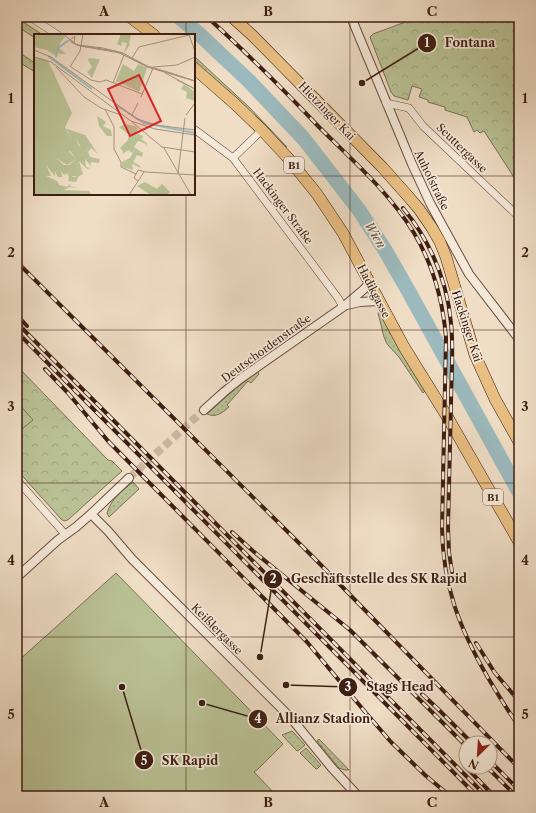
<svg xmlns="http://www.w3.org/2000/svg" width="536" height="813" font-family="'Libre Caslon Text',serif">
<style>
.grass{fill:url(#grass-dots);stroke:#7c7054}
.park{fill:url(#park-crowns);stroke:#7c7054}
.pitch{fill:#b9c195;stroke:#7c7054}
.lines{fill:none;stroke-linecap:round;stroke-linejoin:round}
.river{stroke:#9cbabd;stroke-width:15}
.tertiary-tunnel{stroke:#ccb7a1;stroke-width:8;stroke-dasharray:8 4;stroke-linecap:butt}
.minor-casing{stroke:#6a4e40;stroke-width:8}
.tertiary-casing{stroke:#6a4e40;stroke-width:10}
.primary-casing{stroke:#3e1e13;stroke-width:12}
.minor{stroke:#f5e9d9;stroke-width:7}
.tertiary{stroke:#f5e9d9;stroke-width:8}
.primary{stroke:#e8be82;stroke-width:11}
.rail-casing{stroke:#3e1e13;stroke-width:4}
.rail{stroke:#f5e9d9;stroke-width:2.5;stroke-dasharray:8;stroke-linecap:butt}
.grid{fill:none;stroke:#3e1e13;stroke-width:1;stroke-opacity:0.55}
.labels{text-anchor:middle;stroke-width:3.5;stroke-linejoin:round;paint-order:stroke}
.shield{fill:#f5e9d9;stroke:#755b4e;stroke-width:1}
.shield-label{font-size:10px;font-weight:bold;fill:#3e1e13}
.street-label{font-size:11px;fill:#3e1e13;stroke:#f5e9d9}
.water-label{font-size:12px;font-style:italic;fill:#5a4d46;stroke:#f5e9d9}
.inset-river{fill:none;stroke:#9cbabd;stroke-width:2}
.inset-road{fill:none;stroke:#a8917e;stroke-width:1}
.view{fill:#d62828;fill-opacity:0.15;stroke:#d62828;stroke-width:2}
.inset-edge{fill:none;stroke:#3e1e13;stroke-width:2}
.leader{fill:none;stroke:#3e1e13;stroke-width:1.5}
.callout-dot{fill:#3e1e13;stroke:#f5e9d9;stroke-width:1.5}
.mark-label{font-size:12px;text-anchor:middle;font-weight:bold;fill:#fff}
.callout-label{font-size:12px;text-anchor:middle;font-weight:bold;fill:#3e1e13;stroke:#f5e9d9;stroke-width:3.5;stroke-linejoin:round;paint-order:stroke}
.neatline{fill:none;stroke:#3e1e13;stroke-width:1.5}
.grid-label{font-size:13px;text-anchor:middle;font-weight:bold;fill:#3e1e13}
</style>
<defs>
<pattern id="grass-dots" width="8" height="8" patternUnits="userSpaceOnUse"><rect width="8" height="8" fill="#b9c195"/><path d="M2 2h.1M6 6h.1" fill="none" stroke="#a0a580" stroke-width="1.8" stroke-linecap="round"/></pattern>
<pattern id="park-crowns" width="20" height="18" patternUnits="userSpaceOnUse"><rect width="20" height="18" fill="#b9c195"/><path d="M2 6a3 3 0 1 1 6 0M12 15a3 3 0 1 1 6 0" fill="none" stroke="#a0a580"/></pattern>
</defs>
<rect width="100%" height="100%" fill="#efddc5"/>
<filter id="stains"><feTurbulence type="fractalNoise" baseFrequency=".005" numOctaves="4"/><feColorMatrix values="0 0 0 0 .2 0 0 0 0 .09 0 0 0 0 .02 0 0 0 .5 -.17"/></filter>
<radialGradient id="worn" r=".72"><stop offset=".6" stop-color="#630" stop-opacity="0"/><stop offset="1" stop-color="#630" stop-opacity=".3"/></radialGradient>
<!-- grass -->
<path class="grass" d="M17 18 43 35H35V38L17 26Z
M17 51 35 63V72L17 61Z
M194 56 250 108 287 147H285L261 121 194 62Z
M379 311 425 391 423 393 399 357 387 344 384 337 378 313Z
M256 372H258L259 374 251 383 248 381 227 405 229 407C222 413 216 418 207 414L236 388 252 376V375Z
M133 482 139 489 109 517 107 513C111 499 122 491 133 482Z
M292 731 305 745 299 750 297 751 282 735Z
M319 739 349 770H345L339 768 317 741Z
M306 748 321 765 317 769H316L300 753Z"/>
<!-- park -->
<path class="park" d="M419 17H517L519 21V185L484 131 480 133 477 130 474 132 467 117 445 110V107L428 102V100L419 97 422 89 412 86 408 100 394 96 391 92 370 37 373 34Z
M17 366 108 460 112 461 122 471 69 519C66 521 64 522 61 519L17 470Z"/>
<!-- pitch -->
<path class="pitch" d="M17 402 33 420 17 433Z
M116 573 283 744 258 769 254 772 277 796H17V662Z"/>
<g class="lines">
<!-- river -->
<path class="river" d="M179 17 198 33 249 81 304 139 359 210 385 250 409 292 519 492"/>
<!-- tertiary-tunnel -->
<path class="tertiary-tunnel" d="M129 478 204 410"/>
<!-- minor casing -->
<g class="minor-casing">
<path id="minor" d="M30 17 58 35
M386 103 409 108 423 126 519 217
M194 129 233 158 338 298 343 307
M233 158 262 130
M17 480 65 534"/>
</g>
<!-- tertiary casing -->
<g class="tertiary-casing">
<path id="tertiary" d="M351 17 412 164 430 203 469 274 519 339
M347 305 360 302 379 301
M204 410 224 392 240 379 343 307 363 290 370 283
M91 514 108 531 132 559 291 718 332 768 358 796
M17 577 58 540 76 527 91 514 129 478"/>
</g>
<!-- primary casing -->
<g class="primary-casing">
<path id="primary" d="M130 17 154 35
M232 17 252 35 382 167 407 195 419 209 432 228 440 242 446 257 475 355 495 399 519 442
M194 68 235 104 262 130 288 158 317 194 343 233 404 347 448 418 519 542"/>
</g>
<!-- minor -->
<use href="#minor" class="minor"/>
<!-- tertiary -->
<use href="#tertiary" class="tertiary"/>
<!-- primary -->
<use href="#primary" class="primary"/>
<!-- rail casing -->
<g class="rail-casing">
<path id="rail" d="M207 17C246 52 283 89 319 127 352 160 389 192 414 233 433 265 443 301 446 338L442 528C443 586 459 627 487 676 497 693 507 710 519 726
M403 208C430 241 447 280 451 323 454 351 451 378 451 405 450 446 449 486 448 527L449 552 452 572
M17 262 320 564 519 768
M17 315 27 326
M17 323 486 796
M17 332 477 796
M45 369 68 393 108 441 307 642 366 713 391 742 425 775 450 796
M232 532 253 551 350 630 466 746
M476 643 495 673 519 701
M422 694 438 709 472 743
M490 761 519 790
M466 767 494 796
M487 767 516 796"/>
</g>
<!-- rail -->
<use href="#rail" class="rail"/>
</g>
<!-- grid -->
<path class="grid" d="M186 17V35M350 17V796M17 176H35M194 176H519M186 194V796M17 330H519M17 483H519M17 637H519"/>
<g class="labels">
<!-- shield labels -->
<g class="shield">
<rect x="284" y="157" width="20" height="16" rx="3"/>
<rect x="483" y="489" width="20" height="16" rx="3"/>
</g>
<g class="shield-label">
<text x="294" y="169">B1</text>
<text x="493" y="501">B1</text>
</g>
<!-- street labels -->
<g class="street-label">
<text transform="translate(327 111) rotate(46)" y="4">Hietzinger Kai</text>
<text transform="translate(462 148) rotate(44)" y="4">Seuttergasse</text>
<text transform="translate(432 180) rotate(64)" y="4">Auhofstraße</text>
<text transform="translate(283 206) rotate(53)" y="4">Hackinger Straße</text>
<text transform="translate(374 291) rotate(63)" y="4">Hadikgasse</text>
<text transform="translate(467 326) rotate(72)" y="4">Hackinger Kai</text>
<text transform="translate(266 348) rotate(-36)" y="4">Deutschordenstraße</text>
<text transform="translate(217 629) rotate(45)" y="4">Keißlergasse</text>
</g>
<!-- water labels -->
<g class="water-label">
<text transform="translate(375 235) rotate(59)" y="4">Wien</text>
</g>
</g>
<!-- overview -->
<g transform="translate(34 34)">
<rect width="161" height="161" fill="#efddc5"/>
<path d="M5 0H29L31 2 22 15 0 9ZM87 0H97L95 12 90 19 93 9 88 8 87 12 83 10ZM95 99 101 100 104 104 96 112 103 102 94 109 95 116H88L86 114 94 106ZM42 105H48L55 112 48 121 40 117 47 113ZM101 115 109 119 108 123 103 121 99 128 105 131 107 134 98 130 99 136 88 133V128L96 124ZM34 117 42 125 33 131 22 124 28 118 30 120ZM25 128 39 143H42L36 131 42 129 49 140 44 143 42 148 34 147 35 143 33 139 31 141 28 139 24 131ZM12 142 23 147 25 151 34 153 35 149 36 152 45 154 36 153 30 156 55 157 57 160 23 161ZM128 150 136 158 132 161H117Z" fill="#b9c195"/>
<path d="M7 0 4 6 10 8 17 6V0H20L18 4 19 8 24 1 28 5 26 0H29L31 2 24 12 35 6 25 14 32 20H26L10 9H2L5 14 0 13V2ZM20 37 33 107 37 103 33 95 51 101 64 120 57 114 54 118 56 123 66 125 65 129 57 128V132L51 125 52 133 56 134 53 135 45 127 49 140 42 129 37 131 42 142H38L25 129 28 143H24L21 137V142L12 131 17 142H12L0 161V77ZM42 105H48L52 113 55 112 48 121 41 117 50 113 45 112ZM36 117 42 125 35 131H30L23 125 28 118 29 121ZM101 99 110 102 107 105 113 109V112L112 110 104 107 100 113 109 119 101 115 98 119 95 116 86 121 89 119 88 116H95L92 109 103 102Z" fill="#b9c195" fill-rule="evenodd"/>
<path d="M0 5V9H11L22 15 24 13 23 23 13 16 0 13ZM0 23 10 25 14 27 22 32 14 27 38 79 31 93 37 103 17 128 7 131 13 144 25 150 23 161H0ZM150 50 161 58V67L152 64 153 58 147 55ZM63 82 72 88 69 92 77 96 78 102H73L65 92ZM91 90 102 92 104 95 101 100H94L85 93ZM111 148 123 155 117 161 103 152Z" fill="#b9c195"/>
<path d="M55 24 66 25 58 44 53 38 58 33 54 26ZM89 30 100 37 104 30 113 34 105 58 85 48 81 49Z" fill="#b9c195"/>
<path class="inset-river" d="M14 22 58 55M22 23 24 14 35 6M82 71 110 89 161 99"/>
<path class="inset-road" d="M29 0 43 11 81 17 113 32 145 42M160 0 155 1 161 17M0 16 17 23 103 85 122 91 161 96M0 23 17 28 97 87 121 95 161 101M98 24 105 13 155 1M22 33 50 63 67 74 87 81M36 33 46 17 49 0M37 33 57 46 66 48 72 46 108 60M119 33 143 31 161 23M131 39 161 55M144 42 161 47M143 46 161 55M161 47 137 39 113 32 89 19 69 14 44 11 40 9 41 2 36 6 37 8 41 10 46 12 86 19 113 33 161 47M79 49 90 21M107 63 119 34M71 75 80 93V115L87 128V133L102 140M98 81 104 69M152 81 161 69M98 88 128 113 161 118M130 114 157 161M104 136 112 138 161 141M144 139 151 84M104 147 100 144 104 136M95 161 110 138"/>
<path class="view" d="M105 41 127 87 96 102 74 55Z"/>
<rect width="161" height="161" class="inset-edge"/>
</g>
<!-- callouts -->
<path class="leader" d="M362 83L427 43M260 657L273 579M286 685L348 687M202 703L258 719M122 687L144 760"/>
<g class="callout-dot">
<circle cx="362" cy="83" r="4"/>
<circle cx="260" cy="657" r="4"/>
<circle cx="286" cy="685" r="4"/>
<circle cx="202" cy="703" r="4"/>
<circle cx="122" cy="687" r="4"/>
<circle cx="427" cy="43" r="10"/>
<circle cx="273" cy="579" r="10"/>
<circle cx="348" cy="687" r="10"/>
<circle cx="258" cy="719" r="10"/>
<circle cx="144" cy="760" r="10"/>
</g>
<g class="mark-label">
<text x="427" y="47">1</text>
<text x="273" y="583">2</text>
<text x="348" y="691">3</text>
<text x="258" y="723">4</text>
<text x="144" y="765">5</text>
</g>
<g class="callout-label">
<text x="470" y="47">Fontana</text>
<text x="379" y="583">Geschäftsstelle des SK Rapid</text>
<text x="400" y="691">Stags Head</text>
<text x="323" y="723">Allianz Stadion</text>
<text x="190" y="765">SK Rapid</text>
</g>
<!-- margin -->
<rect width="536" height="813" fill="none" stroke="#efddc5" stroke-width="44"/>
<!-- north arrow -->
<g transform="translate(478 755) rotate(205)"><circle r="19" fill="#f5e9d9" stroke="#ac988a"/>
<path d="M0-3L7 15L0 10L-7 15Z" fill="#8f2418"/>
<text y="-6" font-size="11" font-weight="bold" text-anchor="middle" fill="#3e1e13">N</text>
</g>
<rect x="22" y="22" width="492" height="769" class="neatline"/>
<g class="grid-label">
<text x="104" y="16">A</text>
<text x="268" y="16">B</text>
<text x="432" y="16">C</text>
<text x="11" y="103">1</text>
<text x="525" y="103">1</text>
<text x="11" y="257">2</text>
<text x="525" y="257">2</text>
<text x="11" y="411">3</text>
<text x="525" y="411">3</text>
<text x="11" y="565">4</text>
<text x="525" y="565">4</text>
<text x="11" y="719">5</text>
<text x="525" y="719">5</text>
<text x="104" y="807">A</text>
<text x="268" y="807">B</text>
<text x="432" y="807">C</text>
</g>
<rect width="100%" height="100%" filter="url(#stains)"/>
<rect width="100%" height="100%" fill="url(#worn)"/>
</svg>
